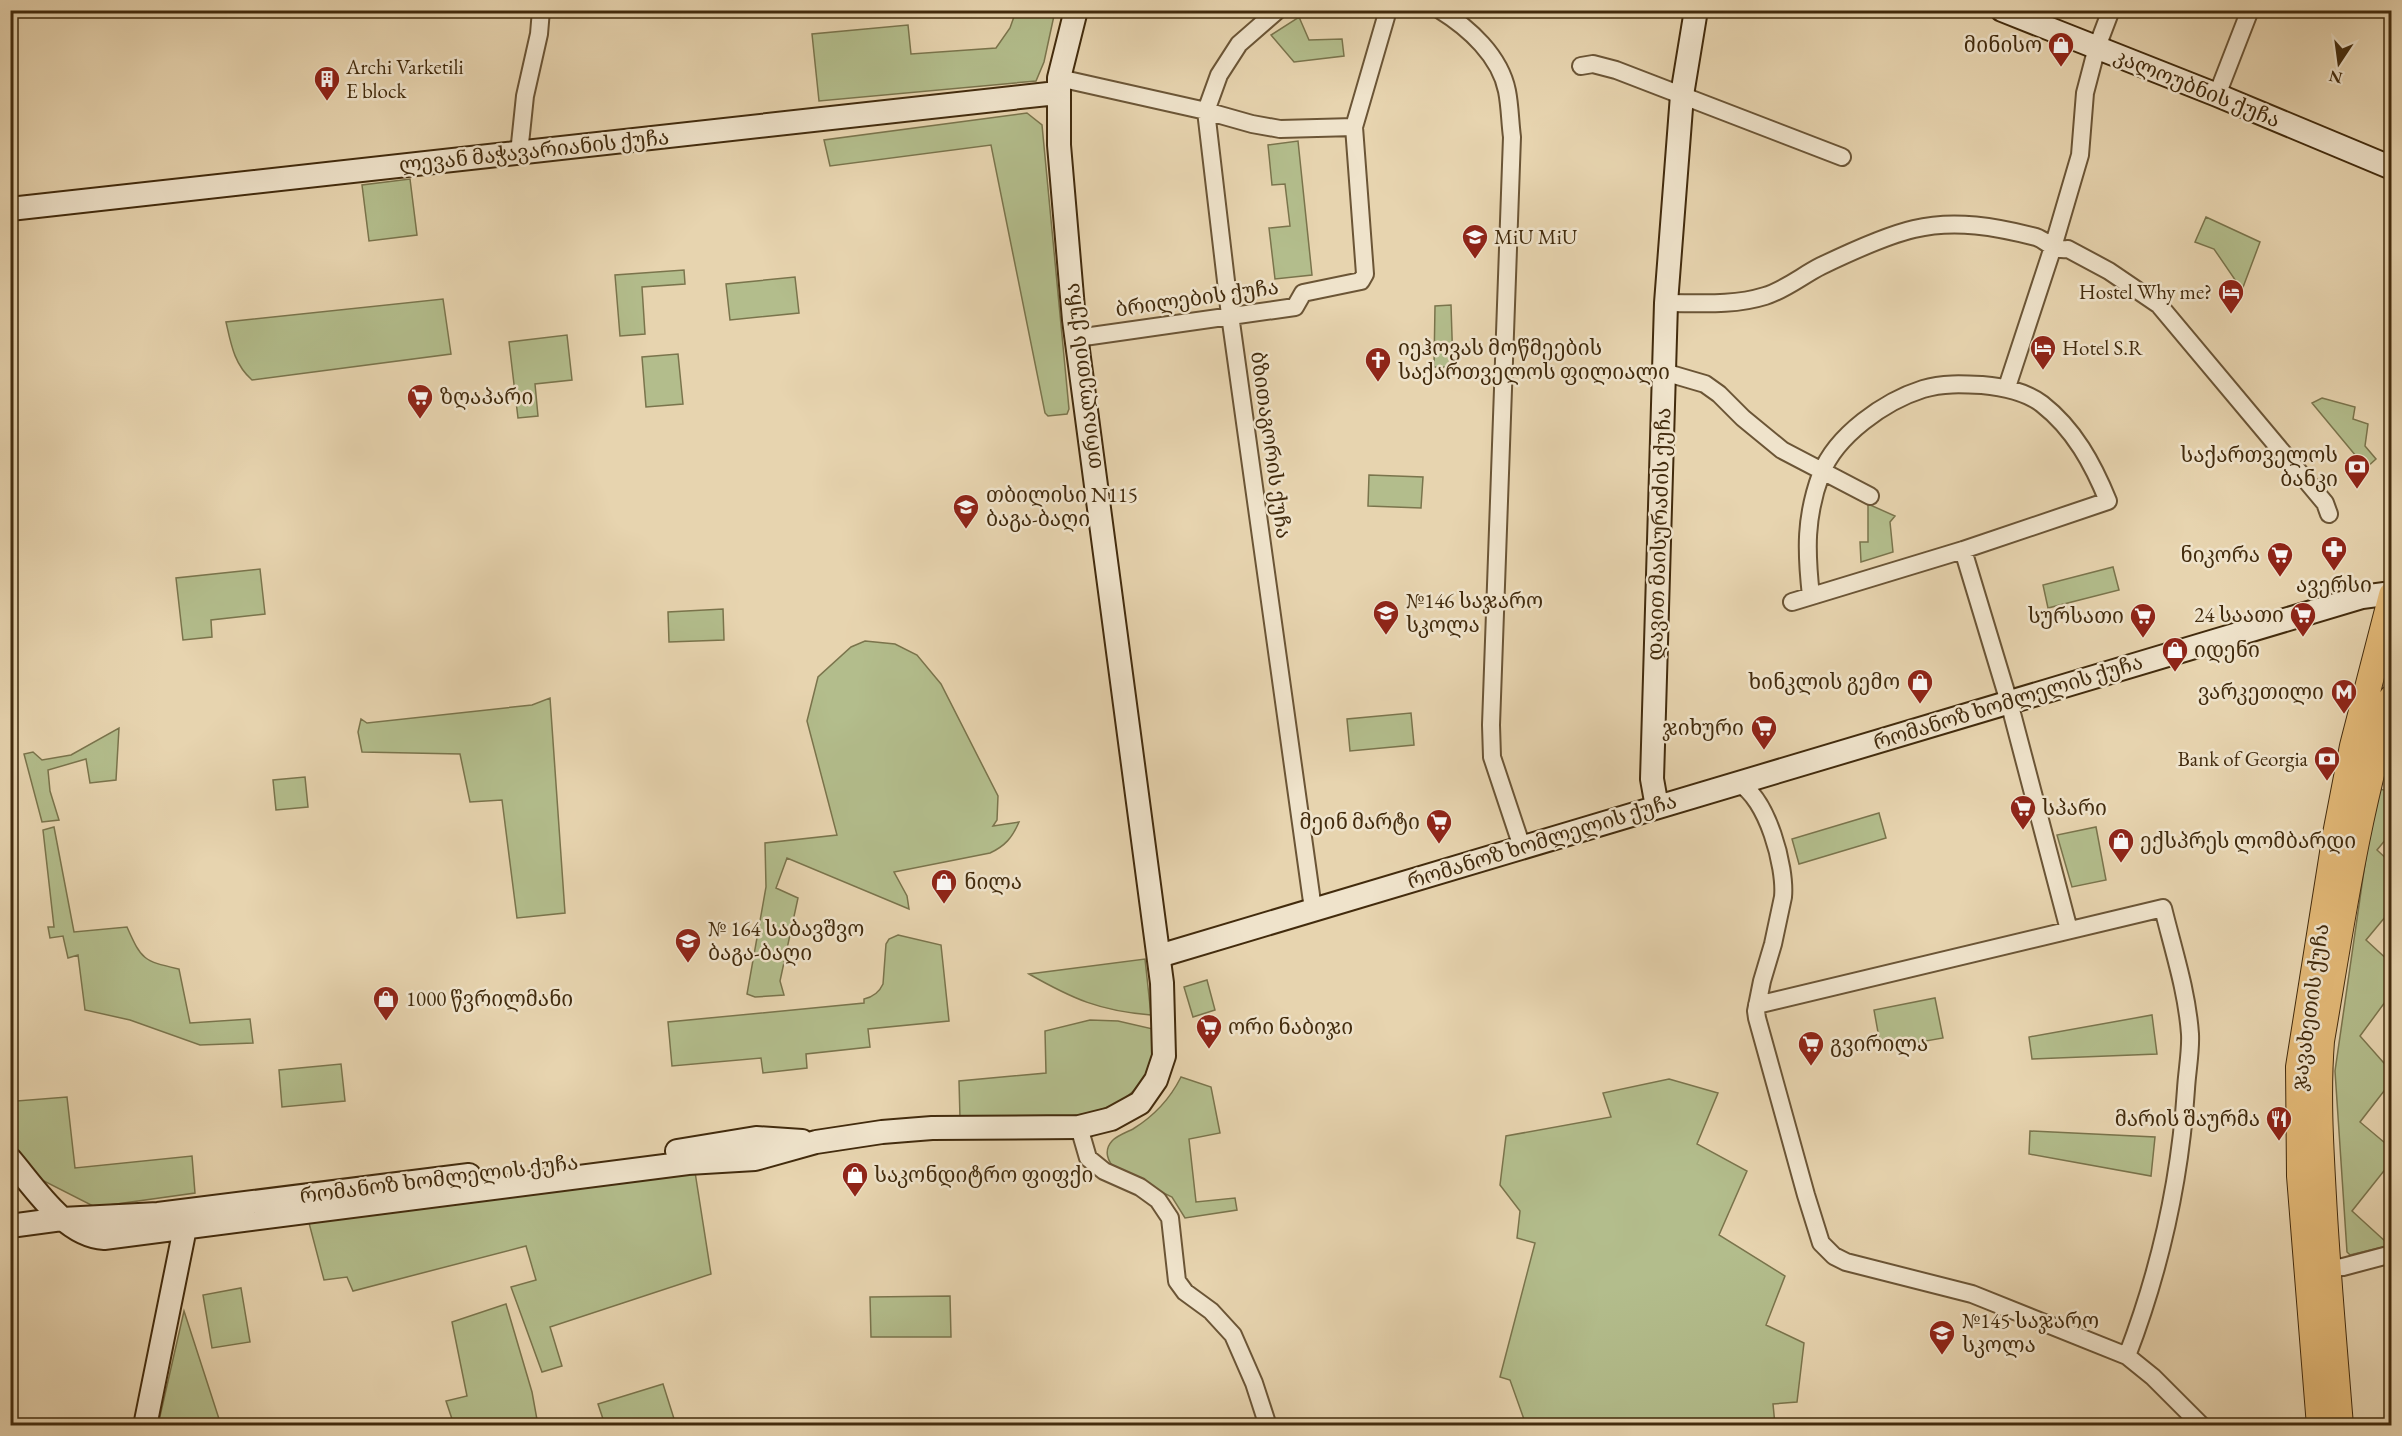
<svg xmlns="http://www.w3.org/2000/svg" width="2402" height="1436" font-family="'EB Garamond','Noto Serif Georgian',serif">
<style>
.green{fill:#b3bd8c;stroke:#7a744c;stroke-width:1.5}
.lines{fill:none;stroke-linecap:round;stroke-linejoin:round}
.street-casing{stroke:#6b5536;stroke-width:20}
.secondary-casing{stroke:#422b0d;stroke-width:26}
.primary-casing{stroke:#422b0d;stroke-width:28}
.street{stroke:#efe3cb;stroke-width:16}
.secondary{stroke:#efe3cb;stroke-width:22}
.primary{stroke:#e4ba78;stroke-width:26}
.labels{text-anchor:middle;stroke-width:5;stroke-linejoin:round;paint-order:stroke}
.poi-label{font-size:21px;fill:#422b0d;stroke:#efe3cb;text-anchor:start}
.street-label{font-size:21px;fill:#422b0d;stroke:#efe3cb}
</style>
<rect width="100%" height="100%" fill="#e7d4af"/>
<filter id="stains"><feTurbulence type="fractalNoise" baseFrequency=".00333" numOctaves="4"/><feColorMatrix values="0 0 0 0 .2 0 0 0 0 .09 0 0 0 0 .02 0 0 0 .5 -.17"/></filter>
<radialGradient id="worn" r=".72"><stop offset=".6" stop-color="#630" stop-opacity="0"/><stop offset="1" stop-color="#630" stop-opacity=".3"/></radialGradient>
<!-- green -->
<path class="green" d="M1016 11H1055L1044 62 1036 81 819 101 812 34 908 25 911 54 996 48 1010 28Z
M1299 17 1309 40 1342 39 1344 56 1294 62 1271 35Z
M1027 113 1042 125 1069 409 1067 414 1048 416 1045 413 991 145 830 166 824 140Z
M1298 141 1312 275 1275 279 1269 228 1290 226 1285 184 1272 185 1268 145Z
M410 179 417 235 369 241 362 185Z
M2206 217 2260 242 2242 290 2214 249 2195 242Z
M684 270 685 284 642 287 645 334 620 336 615 275Z
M795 277 799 313 730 320 726 284Z
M443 299 451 354 252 380C234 364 231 344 226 322Z
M1451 305 1453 367H1434L1435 306Z
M567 335 572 380 535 384 538 416 518 418 509 342Z
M678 354 683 404 646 407 642 357Z
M2322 398 2355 407 2353 419 2368 424 2365 446 2376 459 2356 477 2348 465 2356 456 2312 403Z
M1369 475 1423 477 1421 508 1368 506Z
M1868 504 1895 516 1890 522 1893 552 1861 562 1860 542H1868Z
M2113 567 2119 590 2048 608 2043 585Z
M260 569 265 614 211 620 212 637 183 640 176 578Z
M723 609 724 640 669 642 668 612Z
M865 641 895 644 917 655 941 684 998 796 997 820 993 826 1019 822C1012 838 1005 846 990 853L894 872 907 896 909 909 787 858 776 888 798 898 780 981 784 995 755 997 747 994 766 887 765 843 837 835 807 721 818 677 851 647Z
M550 698 565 913 517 918 502 800 470 802 460 754 362 752 358 732 361 719 367 723 532 705Z
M1411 713 1414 745 1350 751 1347 719Z
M119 728 116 780 90 783 86 759 48 770 50 791 59 820 42 822 24 754 33 752 42 760 71 755Z
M305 777 308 807 276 810 273 780Z
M2378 789 2391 791V833L2377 850 2391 863V910L2366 940 2391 963V994L2360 1036 2391 1071V1082L2360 1122 2391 1148V1162L2352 1211 2386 1242 2391 1237V1245L2350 1255 2347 1252 2335 1071 2367 850Z
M1879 813 1886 838 1799 864 1792 839Z
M54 827 74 932 127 927C142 961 144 961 179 969L190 1023 250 1019 253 1043 200 1045 130 1020 85 1010 78 955 68 958 63 936 50 938 48 927H54L43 830Z
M2096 827 2106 880 2072 887 2057 835Z
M898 935 941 945 949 1021 868 1029 870 1047 806 1054 807 1068 763 1073 761 1058 672 1066 668 1022 864 1003V999C873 997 879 993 883 984L886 944 889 939Z
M1145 959 1151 1015C1100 1011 1073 999 1029 974Z
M1207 980 1215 1010 1193 1017 1184 987Z
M1935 998 1943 1038 1881 1049 1874 1010Z
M2152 1015 2157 1054 2032 1059 2029 1037Z
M1090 1020 1118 1021 1153 1029C1161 1137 1031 1117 960 1118L959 1081 1046 1073 1045 1031Z
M341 1064 345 1101 282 1107 279 1070Z
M14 1069 17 1101 67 1097 75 1168 192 1156 195 1193 95 1207 32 1175 11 1150 10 1070Z
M1181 1077 1211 1087 1220 1133 1189 1139 1196 1202 1235 1198 1237 1210 1185 1218 1172 1197 1116 1170C1108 1162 1103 1151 1112 1141 1116 1136 1127 1132 1133 1129 1154 1116 1170 1099 1181 1077Z
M1669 1079 1718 1093 1697 1144 1747 1171 1719 1235 1785 1276 1766 1325 1804 1343 1797 1402 1773 1404 1775 1425H1526L1510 1380 1500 1377 1535 1243 1517 1238 1520 1211 1500 1185 1506 1136 1611 1117 1603 1093Z
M2030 1131 2155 1137 2151 1176 2029 1154Z
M695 1172 711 1274 550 1327 562 1366 542 1372 511 1287 536 1280 526 1246 353 1291 347 1277 324 1280 309 1223Z
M241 1288 250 1342 212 1348 203 1295Z
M950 1296 951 1337H871L870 1297Z
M506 1304 532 1392 538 1425H454L446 1401 467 1396 452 1322Z
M184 1311 221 1425H158Z
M663 1384 676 1425H605L598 1404Z"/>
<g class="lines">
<!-- street casing -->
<g class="street-casing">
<path id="street" d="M1278 10 1239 44 1219 75 1206 111 1230 315 1313 909
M1440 10C1469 28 1500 56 1507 91 1510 106 1510 122 1512 137L1491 725 1492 757 1522 847
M1581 66 1593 64 1616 70 1842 157
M1059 78 1206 111 1252 124 1280 129 1354 127
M2217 95 2250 10
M519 153 525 96 539 34 541 10
M1666 303C1699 303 1733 306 1765 296 1785 290 1803 275 1821 266 1846 254 1888 235 1914 229 1955 219 1997 227 2036 237 2048 241 2051 251 2068 249L2109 271 2159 305 2325 503 2329 514
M1077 338 1295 307 1303 293 1361 281 1365 274 1354 127 1388 10
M1664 372 1705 384 1719 394 1743 418 1782 450 1870 496
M2007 387 2053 247 2080 155 2085 93 2097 47 2111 10
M1963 550 2009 702 2069 930
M1792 602 1963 550 2108 501C2093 464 2074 429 2042 404 2025 391 2003 387 1982 385 1962 384 1943 383 1923 389 1885 401 1836 435 1821 474 1805 517 1806 551 1811 596
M1738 783C1767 797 1786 867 1783 897L1773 944 1762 981 1756 1011 1757 1018 1806 1195 1821 1243 1834 1256 1846 1262 1972 1294 2127 1356 2153 1377 2202 1426
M1757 1005 2163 908C2173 949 2187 991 2190 1034 2191 1051 2187 1071 2186 1089 2180 1181 2160 1270 2127 1356
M1079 1127 1088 1158 1104 1171 1140 1187 1158 1200 1170 1218 1177 1281 1185 1292 1211 1311 1233 1335 1254 1383 1268 1426
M2327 1268 2343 1267 2392 1254"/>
</g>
<!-- secondary casing -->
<g class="secondary-casing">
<path id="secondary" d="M2002 10 2217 95 2392 168
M10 209 1057 93
M1657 807 1652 779 1666 303 1682 95 1696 10
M1159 956 2362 597 2392 593
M677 1151 756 1138 802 1141
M10 1159C34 1187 65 1236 104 1238L688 1163 755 1159 816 1142 882 1132 932 1128 1079 1127 1111 1119 1140 1103 1156 1080 1164 1056 1162 983 1074 320 1059 145V78L1076 10
M10 1226 62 1219 158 1214 469 1175
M145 1426 185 1228 183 1215"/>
</g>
<!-- primary casing -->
<g class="primary-casing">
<path id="primary" d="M2320 1426 2300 1176 2299 1067 2336 834 2353 746 2392 595
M2340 1426C2334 1349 2327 1273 2323 1197 2320 1144 2317 1093 2321 1041 2341 925 2357 810 2392 698"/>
</g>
<!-- street -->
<use href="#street" class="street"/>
<!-- secondary -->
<use href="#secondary" class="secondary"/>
<!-- primary -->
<use href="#primary" class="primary"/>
</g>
<!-- icons -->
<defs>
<g id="shop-pin" transform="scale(1.35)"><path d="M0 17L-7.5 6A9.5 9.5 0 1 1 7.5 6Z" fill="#8f2418" stroke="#efe3cb"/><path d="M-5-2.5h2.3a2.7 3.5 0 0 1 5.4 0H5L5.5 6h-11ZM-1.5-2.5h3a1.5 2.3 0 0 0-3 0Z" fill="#fff"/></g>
<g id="building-pin" transform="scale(1.35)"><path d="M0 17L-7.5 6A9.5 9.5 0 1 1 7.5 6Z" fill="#8f2418" stroke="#efe3cb"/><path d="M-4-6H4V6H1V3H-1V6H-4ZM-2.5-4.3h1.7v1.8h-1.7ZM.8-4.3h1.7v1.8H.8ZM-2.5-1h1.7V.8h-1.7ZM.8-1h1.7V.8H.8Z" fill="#fff"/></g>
<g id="school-pin" transform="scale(1.35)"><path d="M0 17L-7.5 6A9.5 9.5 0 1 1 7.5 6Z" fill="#8f2418" stroke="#efe3cb"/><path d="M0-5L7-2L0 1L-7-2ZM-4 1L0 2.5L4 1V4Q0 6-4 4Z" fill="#fff"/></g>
<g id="hotel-pin" transform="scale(1.35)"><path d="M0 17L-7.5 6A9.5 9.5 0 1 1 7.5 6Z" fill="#8f2418" stroke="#efe3cb"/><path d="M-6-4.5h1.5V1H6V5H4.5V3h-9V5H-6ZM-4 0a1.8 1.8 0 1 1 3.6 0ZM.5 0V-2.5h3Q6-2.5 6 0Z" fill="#fff"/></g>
<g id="church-pin" transform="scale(1.35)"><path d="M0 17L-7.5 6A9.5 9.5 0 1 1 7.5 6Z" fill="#8f2418" stroke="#efe3cb"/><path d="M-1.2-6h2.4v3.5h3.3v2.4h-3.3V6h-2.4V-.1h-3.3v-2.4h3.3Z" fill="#fff"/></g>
<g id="supermarket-pin" transform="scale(1.35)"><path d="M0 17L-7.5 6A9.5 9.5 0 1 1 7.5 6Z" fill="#8f2418" stroke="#efe3cb"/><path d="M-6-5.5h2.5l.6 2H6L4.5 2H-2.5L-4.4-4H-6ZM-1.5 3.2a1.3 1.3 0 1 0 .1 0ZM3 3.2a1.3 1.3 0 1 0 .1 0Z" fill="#fff"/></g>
<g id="bank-pin" transform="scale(1.35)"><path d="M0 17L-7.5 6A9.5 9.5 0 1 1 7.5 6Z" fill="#8f2418" stroke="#efe3cb"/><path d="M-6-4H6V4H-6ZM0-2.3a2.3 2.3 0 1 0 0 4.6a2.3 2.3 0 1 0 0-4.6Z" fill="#fff"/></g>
<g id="pharmacy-pin" transform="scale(1.35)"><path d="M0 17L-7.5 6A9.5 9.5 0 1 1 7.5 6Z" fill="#8f2418" stroke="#efe3cb"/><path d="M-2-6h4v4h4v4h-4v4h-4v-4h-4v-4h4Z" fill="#fff"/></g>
<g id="metro-pin" transform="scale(1.35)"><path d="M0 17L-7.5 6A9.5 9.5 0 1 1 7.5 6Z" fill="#8f2418" stroke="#efe3cb"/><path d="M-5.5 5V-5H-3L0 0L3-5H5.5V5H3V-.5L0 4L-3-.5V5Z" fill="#fff"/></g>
<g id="restaurant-pin" transform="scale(1.35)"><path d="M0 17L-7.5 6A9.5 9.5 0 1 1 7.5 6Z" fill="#8f2418" stroke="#efe3cb"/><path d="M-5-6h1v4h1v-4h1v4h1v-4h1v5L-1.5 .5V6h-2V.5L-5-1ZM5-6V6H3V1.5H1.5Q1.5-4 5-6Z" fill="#fff"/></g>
</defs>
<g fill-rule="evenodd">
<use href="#shop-pin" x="2061" y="45"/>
<use href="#building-pin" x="327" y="79"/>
<use href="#school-pin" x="1475" y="237"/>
<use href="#hotel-pin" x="2231" y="292"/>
<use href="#hotel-pin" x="2043" y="348"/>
<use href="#church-pin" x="1378" y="360"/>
<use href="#supermarket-pin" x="420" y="397"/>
<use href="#bank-pin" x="2357" y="467"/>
<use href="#school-pin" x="966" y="507"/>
<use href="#pharmacy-pin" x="2334" y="549"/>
<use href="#supermarket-pin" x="2280" y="555"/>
<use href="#school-pin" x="1386" y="613"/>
<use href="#supermarket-pin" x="2303" y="615"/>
<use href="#supermarket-pin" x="2143" y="616"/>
<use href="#shop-pin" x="2175" y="650"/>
<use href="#shop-pin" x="1920" y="682"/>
<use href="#metro-pin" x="2344" y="692"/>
<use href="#supermarket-pin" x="1764" y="728"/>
<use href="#bank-pin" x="2327" y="759"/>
<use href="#supermarket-pin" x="2023" y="808"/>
<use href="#supermarket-pin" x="1439" y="822"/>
<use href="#shop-pin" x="2121" y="841"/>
<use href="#shop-pin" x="944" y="882"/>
<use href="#school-pin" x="688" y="941"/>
<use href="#shop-pin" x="386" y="999"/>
<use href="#supermarket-pin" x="1209" y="1027"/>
<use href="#supermarket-pin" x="1811" y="1044"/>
<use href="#restaurant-pin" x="2279" y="1119"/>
<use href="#shop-pin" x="855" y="1175"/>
<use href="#school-pin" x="1942" y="1333"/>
</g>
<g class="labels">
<!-- poi labels -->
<g class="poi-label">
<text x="2042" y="52" text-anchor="end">მინისო</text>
<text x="346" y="74">Archi Varketili<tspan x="346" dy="24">E block</tspan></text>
<text x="1494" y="244">MiU MiU</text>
<text x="2212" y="299" text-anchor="end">Hostel Why me?</text>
<text x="1398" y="355">იეჰოვას მოწმეების<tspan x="1398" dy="24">საქართველოს ფილიალი</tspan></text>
<text x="2062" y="355">Hotel S.R</text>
<text x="440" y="404">ზღაპარი</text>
<text x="2338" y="462" text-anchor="end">საქართველოს<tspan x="2338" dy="24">ბანკი</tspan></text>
<text x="986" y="502">თბილისი N115<tspan x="986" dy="24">ბაგა-ბაღი</tspan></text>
<text x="2260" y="562" text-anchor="end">ნიკორა</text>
<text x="2334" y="592" text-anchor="middle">ავერსი</text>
<text x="1406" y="608">№146 საჯარო<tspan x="1406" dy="24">სკოლა</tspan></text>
<text x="2284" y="622" text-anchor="end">24 საათი</text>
<text x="2124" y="623" text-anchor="end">სურსათი</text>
<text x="2194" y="657">იდენი</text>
<text x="1900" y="689" text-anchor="end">ხინკლის გემო</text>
<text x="2324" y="699" text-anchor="end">ვარკეთილი</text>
<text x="1744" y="735" text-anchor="end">ჯიხური</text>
<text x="2308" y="766" text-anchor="end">Bank of Georgia</text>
<text x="2042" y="815">სპარი</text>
<text x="1420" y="829" text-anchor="end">მეინ მარტი</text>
<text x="2140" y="848">ექსპრეს ლომბარდი</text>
<text x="964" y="889">ნილა</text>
<text x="708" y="936">№ 164 საბავშვო<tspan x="708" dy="24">ბაგა-ბაღი</tspan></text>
<text x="406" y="1006">1000 წვრილმანი</text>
<text x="1228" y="1034">ორი ნაბიჯი</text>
<text x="1830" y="1051">გვირილა</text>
<text x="2260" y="1126" text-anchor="end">მარის შაურმა</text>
<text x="874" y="1182">საკონდიტრო ფიფქი</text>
<text x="1962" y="1328">№145 საჯარო<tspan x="1962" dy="24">სკოლა</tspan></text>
</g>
<!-- street labels -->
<g class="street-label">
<text transform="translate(2197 88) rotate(22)" y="7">კალოუბნის ქუჩა</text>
<text transform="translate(534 151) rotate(-6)" y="7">ლევან მაჭავარიანის ქუჩა</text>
<text transform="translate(1197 298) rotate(-8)" y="7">ბრილების ქუჩა</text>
<text transform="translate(1083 376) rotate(-97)" y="7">თრიალეთის ქუჩა</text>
<text transform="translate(1271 445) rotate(82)" y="7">ბზითაგორის ქუჩა</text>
<text transform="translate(1659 534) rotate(-88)" y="7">დავით მაისურაძის ქუჩა</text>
<text transform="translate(2008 702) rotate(-17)" y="7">რომანოზ ხომლელის ქუჩა</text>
<text transform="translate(1542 841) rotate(-17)" y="7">რომანოზ ხომლელის ქუჩა</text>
<text transform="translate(2310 1007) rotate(-82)" y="7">ჯავახეთის ქუჩა</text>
<text transform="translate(439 1179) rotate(-7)" y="7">რომანოზ ხომლელის ქუჩა</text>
</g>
</g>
<!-- margin -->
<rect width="2402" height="1436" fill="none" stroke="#e7d4af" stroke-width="36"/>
<rect x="12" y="12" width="2378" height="1412" fill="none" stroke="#422b0d" stroke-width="3"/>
<rect x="18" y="18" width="2366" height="1400" fill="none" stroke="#422b0d" stroke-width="1.5"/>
<!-- north arrow -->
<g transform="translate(2339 63) rotate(193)" stroke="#efe3cb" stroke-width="4.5" paint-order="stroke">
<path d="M0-4.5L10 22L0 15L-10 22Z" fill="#422b0d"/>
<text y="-9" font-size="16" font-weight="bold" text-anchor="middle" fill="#422b0d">N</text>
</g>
<rect width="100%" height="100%" filter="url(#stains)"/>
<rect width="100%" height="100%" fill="url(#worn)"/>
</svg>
